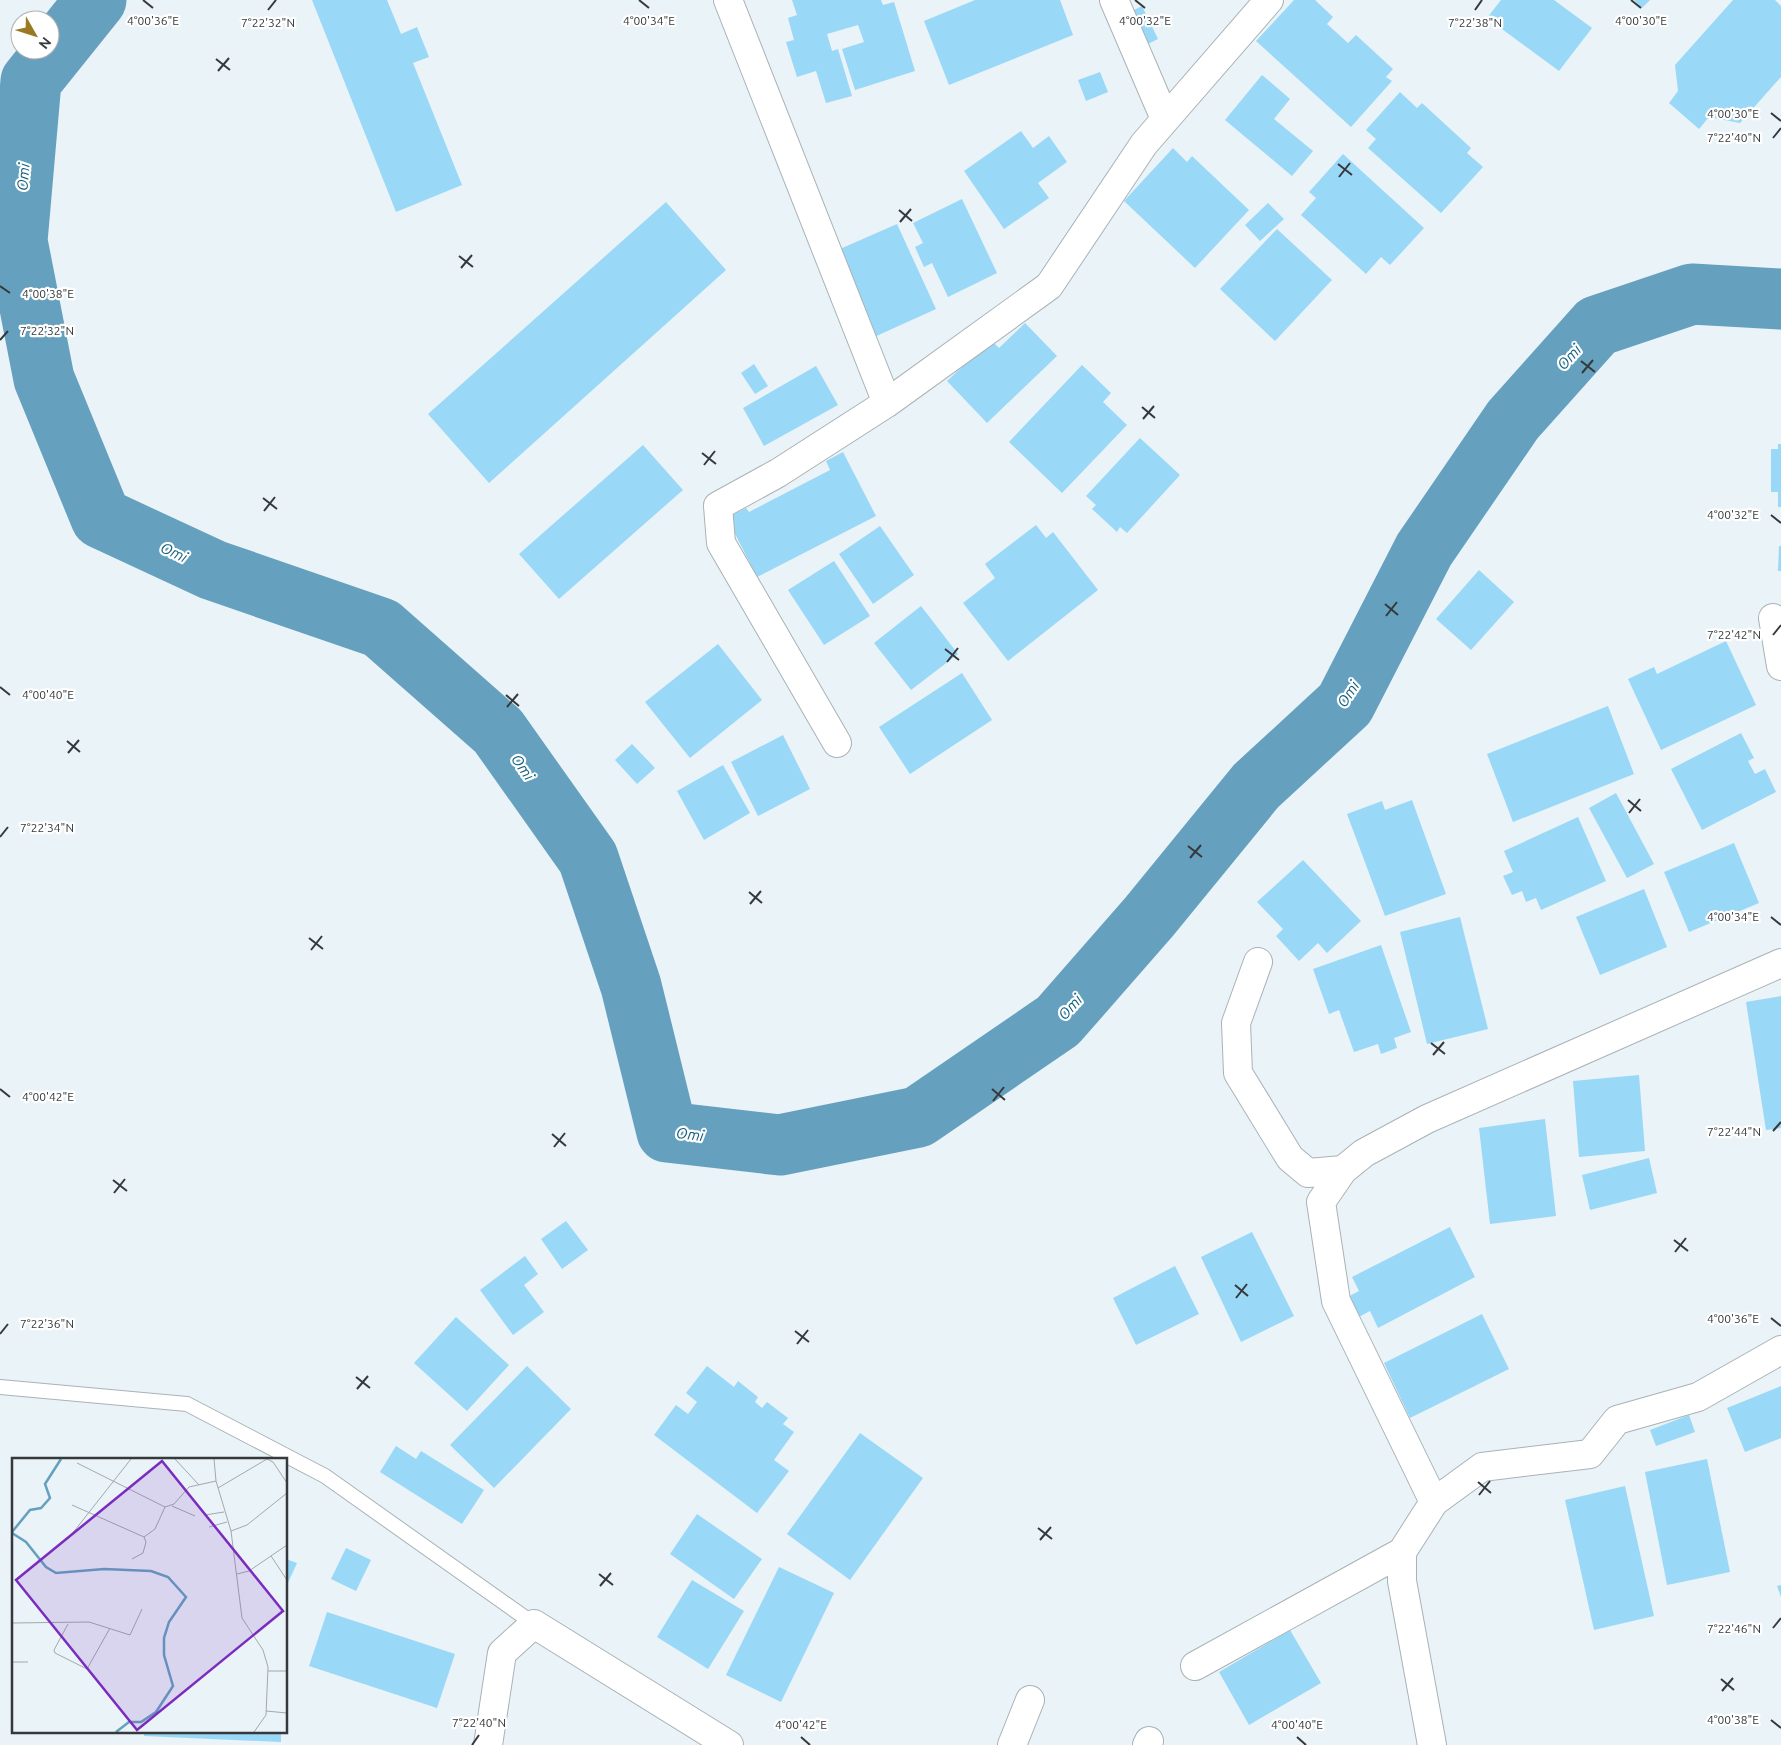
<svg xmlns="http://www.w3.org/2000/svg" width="1781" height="1745" font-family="Ubuntu,sans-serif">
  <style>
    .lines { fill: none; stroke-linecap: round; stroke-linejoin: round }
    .river { stroke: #65a1bf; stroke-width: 61 }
    .building { fill: #9ad8f7 }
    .lane-casing { stroke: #a9b2b7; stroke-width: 16 }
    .street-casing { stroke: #a9b2b7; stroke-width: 30 }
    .lane { stroke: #fff; stroke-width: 14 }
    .street { stroke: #fff; stroke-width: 28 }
    .ticks { fill: none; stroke: #35393b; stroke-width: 2 }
    .labels { text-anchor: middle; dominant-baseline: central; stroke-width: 4.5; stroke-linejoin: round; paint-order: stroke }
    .water-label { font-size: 15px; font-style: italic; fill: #125f7d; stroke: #fefffe }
    .inset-river { fill: none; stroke: #65a1bf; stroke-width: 2.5 }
    .inset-road { fill: none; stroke: #a2a9ac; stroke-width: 1 }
    .view { fill: #7b2cbf; fill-opacity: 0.15; stroke: #7b2cbf; stroke-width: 2.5 }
    .inset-edge { fill: none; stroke: #35393b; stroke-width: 2.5 }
    .ticks-label { font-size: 12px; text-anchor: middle; fill: #35393b; stroke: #fefffe; stroke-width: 4.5; stroke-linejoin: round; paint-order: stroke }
  </style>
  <rect width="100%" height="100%" fill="#eaf3f8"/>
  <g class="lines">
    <path class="river" d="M96 0 31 81 17 241 44 379 101 518 213 570 381 628 498 731 588 858 631 986 667 1132 780 1145 918 1117 1058 1021 1149 917 1256 786 1345 704 1424 550 1513 420 1597 326 1692 294 1781 299"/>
  </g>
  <path class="building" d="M312 0H387L401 34 417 27 429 57 413 63 462 185 396 212Z
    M792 0H881L883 5 894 2 915 71 855 90 842 49 864 42 858 25 827 34 832 51 838 49 852 96 826 103 816 71 797 77 786 42 794 40 788 18 797 15Z
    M975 0H1060L1073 35 949 85 924 21Z
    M1294 0H1315L1333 17 1327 24 1348 43 1356 35 1393 69 1386 77 1392 81 1351 127 1256 41Z
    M1501 0H1554L1592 28 1559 71 1487 18Z
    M1634 0H1650L1642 8Z
    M1733 0H1775L1781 6V77L1740 123 1709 117 1699 129 1669 103 1678 91 1675 65Z
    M1142 6 1158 39 1140 48 1124 15Z
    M1100 72 1108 92 1086 101 1078 80Z
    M1262 75 1290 99 1274 119 1313 151 1292 176 1225 120Z
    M1400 92 1417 108 1422 103 1471 148 1467 153 1483 167 1441 213 1368 148 1376 139 1366 130Z
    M1021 131 1033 148 1049 136 1067 162 1038 183 1049 198 1004 229 964 171Z
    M1173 148 1187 162 1192 156 1249 210 1195 268 1124 201Z
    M1343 154 1424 228 1390 265 1381 257 1366 274 1301 215 1316 198 1309 192Z
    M962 199 997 273 948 297 932 263 924 267 915 247 923 243 913 223Z
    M666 202 726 270 489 483 428 414Z
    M1268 203 1284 219 1260 241 1245 225Z
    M897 224 936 309 872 338 833 252Z
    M1277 229 1332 280 1275 341 1220 289Z
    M1025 323 1057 356 987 423 947 381 991 340 999 348Z
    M754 364 768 386 755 394 741 373Z
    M1082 365 1111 393 1103 402 1127 425 1062 493 1009 442Z
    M816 366 838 405 764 446 743 408Z
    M1140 438 1180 475 1127 533 1120 527 1117 532 1092 509 1096 505 1086 496Z
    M1778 444H1781V507H1778V492H1771V449H1778Z
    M643 445 683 490 559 599 519 554Z
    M843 452 876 516 757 577 727 518 746 508 749 512 830 470 826 461Z
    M1036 525 1046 538 1053 532 1098 590 1008 661 963 603 995 578 985 564Z
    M880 526 914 575 873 604 839 554Z
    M1779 546H1781V571H1778Z
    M834 561 870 616 824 645 788 590Z
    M1479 570 1514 602 1471 650 1436 619Z
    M921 606 958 654 911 690 874 643Z
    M1726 641 1756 705 1661 750 1628 679 1654 667 1657 674Z
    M718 644 762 700 690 758 645 702Z
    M962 673 992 720 910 774 879 727Z
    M1608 706 1634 774 1513 822 1487 754Z
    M1741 733 1754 758 1748 761 1755 774 1765 769 1776 792 1702 830 1671 769Z
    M783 735 810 789 758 816 731 762Z
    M632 744 655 768 637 784 615 760Z
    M723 765 750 813 704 840 677 791Z
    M1616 793 1654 864 1627 878 1589 808Z
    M1412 800 1446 894 1385 916 1347 814 1382 801 1385 810Z
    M1578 817 1606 881 1541 910 1536 898 1526 902 1522 891 1512 895 1503 876 1513 872 1504 851Z
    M1734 843 1759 903 1689 932 1664 872Z
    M1303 860 1361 921 1327 953 1318 943 1299 961 1276 936 1283 929 1257 902Z
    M1644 889 1667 947 1600 975 1576 917Z
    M1460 917 1488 1029 1427 1044 1400 932Z
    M1381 945 1411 1032 1394 1038 1397 1048 1381 1054 1378 1044 1354 1052 1339 1010 1329 1014 1313 969Z
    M1781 996V1128L1766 1130 1746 1002Z
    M1639 1075 1645 1151 1579 1157 1573 1081Z
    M1545 1119 1556 1216 1490 1224 1479 1128Z
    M1649 1158 1657 1193 1590 1210 1582 1175Z
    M566 1221 588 1250 562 1269 541 1239Z
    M1450 1227 1475 1277 1378 1328 1370 1311 1355 1319 1344 1299 1359 1291 1352 1277Z
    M1252 1232 1294 1316 1241 1342 1201 1257Z
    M525 1256 538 1274 524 1285 544 1312 513 1335 480 1290Z
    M1175 1266 1199 1314 1136 1345 1113 1298Z
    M1482 1314 1509 1369 1410 1418 1384 1363Z
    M456 1317 509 1365 467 1411 414 1363Z
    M527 1366 571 1409 494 1488 450 1445Z
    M707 1366 734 1387 738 1381 758 1397 755 1402 762 1408 767 1402 788 1418 783 1424 794 1432 774 1460 789 1471 757 1513 654 1435 676 1405 688 1414 697 1402 686 1393Z
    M1781 1386V1438L1745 1452 1727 1408Z
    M1689 1415 1695 1432 1656 1446 1650 1430Z
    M860 1433 923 1478 850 1580 787 1534Z
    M396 1446 416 1459 421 1451 484 1490 462 1524 380 1472Z
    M1707 1459 1730 1572 1667 1585 1645 1472Z
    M1625 1486 1654 1616 1594 1630 1565 1500Z
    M697 1514 762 1559 734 1599 670 1554Z
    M346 1548 371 1560 356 1591 331 1579Z
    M286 1559 297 1563 286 1587Z
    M779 1567 834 1593 781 1702 726 1675Z
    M692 1580 744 1611 708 1669 657 1637Z
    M1781 1585V1597L1777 1586Z
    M327 1612 455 1654 437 1708 309 1666Z
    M1290 1630 1321 1683 1249 1725 1219 1672Z
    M144 1731H281V1742L144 1736Z"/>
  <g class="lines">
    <defs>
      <path id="lane" d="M0 1387 187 1404 325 1476 534 1624"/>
      <path id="street" d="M728 0 887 403
        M1114 0 1165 119
        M1773 618 1781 666
        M837 743 721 543 718 506 778 473 887 403 1049 286 1144 144 1269 0
        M1258 962 1236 1023 1238 1073 1290 1158 1308 1173 1343 1170 1321 1202 1336 1301 1434 1502 1402 1552V1581L1432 1745
        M1343 1170 1364 1153 1427 1119 1781 963
        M1434 1502 1482 1467 1590 1454 1617 1420 1698 1397 1781 1350
        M1195 1666 1402 1552
        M488 1745 502 1653 534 1624 729 1745
        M1012 1745 1030 1700
        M1147 1745 1149 1741"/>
    </defs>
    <use href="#lane" class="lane-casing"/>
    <use href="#street" class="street-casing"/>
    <use href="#lane" class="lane"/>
    <use href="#street" class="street"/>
  </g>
  <path class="ticks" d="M143 0 153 8M639 0 649 8M1135 0 1145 8M1631 0 1641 8M268 10 276 0M1475 10 1482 0M216 59 230 70M218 71 229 58M1771 113 1781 121M1773 138 1781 128M1338 164 1352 175M1339 177 1350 163M899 210 912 221M900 222 911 209M459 256 473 267M461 268 472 255M0 286 10 293M0 340 8 331M1581 361 1595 372M1582 373 1593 360M1142 407 1155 418M1143 419 1154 406M702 453 716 464M704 465 715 451M263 498 277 509M264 511 275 497M1771 515 1781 523M1385 604 1398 615M1386 616 1397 602M1773 635 1781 625M945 649 959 660M947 662 958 648M0 687 10 695M506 695 519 706M507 707 518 694M67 741 80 752M68 753 79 740M1628 800 1641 811M1629 813 1640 799M0 837 8 827M1188 846 1202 857M1190 858 1201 845M749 892 762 903M750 904 761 891M1771 917 1781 925M309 938 323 949M311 950 322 936M1431 1043 1445 1054M1433 1055 1444 1042M0 1089 10 1097M992 1089 1005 1100M993 1101 1004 1087M1773 1131 1781 1122M552 1134 566 1146M554 1147 565 1133M113 1180 127 1191M114 1193 125 1179M1674 1240 1688 1251M1675 1252 1686 1238M1235 1285 1248 1296M1236 1298 1247 1284M1771 1318 1781 1326M795 1331 809 1342M0 1334 8 1324M797 1344 808 1330M356 1377 370 1388M357 1389 368 1376M1478 1482 1491 1493M1479 1495 1490 1481M1038 1528 1052 1539M1040 1540 1051 1527M599 1574 613 1585M600 1586 611 1573M1773 1628 1781 1618M1721 1679 1734 1690M1722 1691 1733 1678M1771 1720 1781 1728M801 1737 810 1745M1297 1737 1306 1745M472 1745 479 1735"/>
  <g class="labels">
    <g class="water-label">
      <text transform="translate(23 177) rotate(-85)">Omi</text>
      <text transform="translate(1569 357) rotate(-48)">Omi</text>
      <text transform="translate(174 552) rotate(25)">Omi</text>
      <text transform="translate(1348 694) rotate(-57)">Omi</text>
      <text transform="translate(523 767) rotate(55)">Omi</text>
      <text transform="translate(1070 1007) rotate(-48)">Omi</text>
      <text transform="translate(690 1134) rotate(7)">Omi</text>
    </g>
  </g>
  <g transform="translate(12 1458)">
    <rect width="275" height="275" fill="#eaf3f8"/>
    <path class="inset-river" d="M0 74 18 52 29 50 38 40 33 26 49 1M0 75 14 84 34 109 44 115 92 111 139 113 156 119 174 139 157 164 152 180V197L161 228 144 254 129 264H117L104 274"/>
    <path class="inset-road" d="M163 1 187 27M202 1 204 23 219 73 230 160 251 192 256 209 254 257 242 274M65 5 153 49M206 30 255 1 261 4 275 25M60 47 132 79M160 48 183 58M193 57 212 54M197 69 215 64M219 73 235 67 275 35M56 81 119 1M259 98 275 122M120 101 131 95 134 84 132 79 143 71 153 49 162 46 177 29 204 23M225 116 237 113 275 87M0 165 77 164 118 177 130 151M56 166 42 192 43 195 75 211 98 170M0 204H16M256 213H275M254 253 275 255"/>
    <path class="view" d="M150 3 271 153 125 272 4 122Z"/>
    <rect width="275" height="275" class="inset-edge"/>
  </g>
  <g class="ticks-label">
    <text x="1641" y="25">4°00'30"E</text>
    <text x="153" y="25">4°00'36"E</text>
    <text x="649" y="25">4°00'34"E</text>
    <text x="1145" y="25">4°00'32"E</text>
    <text x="268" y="27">7°22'32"N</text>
    <text x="1475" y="27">7°22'38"N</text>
    <text x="1733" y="118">4°00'30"E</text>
    <text x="1734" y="142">7°22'40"N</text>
    <text x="48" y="298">4°00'38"E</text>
    <text x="47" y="335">7°22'32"N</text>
    <text x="1733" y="519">4°00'32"E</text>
    <text x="1734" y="639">7°22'42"N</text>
    <text x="48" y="699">4°00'40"E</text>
    <text x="47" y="832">7°22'34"N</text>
    <text x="1733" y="921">4°00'34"E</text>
    <text x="48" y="1101">4°00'42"E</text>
    <text x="1734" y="1136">7°22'44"N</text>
    <text x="1733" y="1323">4°00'36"E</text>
    <text x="47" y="1328">7°22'36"N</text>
    <text x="1734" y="1633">7°22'46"N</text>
    <text x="1733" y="1724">4°00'38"E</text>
    <text x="479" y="1727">7°22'40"N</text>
    <text x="801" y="1729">4°00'42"E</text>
    <text x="1297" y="1729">4°00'40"E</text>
  </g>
  <g transform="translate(35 35) rotate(129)"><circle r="24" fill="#fefffe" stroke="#aeb0b0"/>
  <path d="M0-4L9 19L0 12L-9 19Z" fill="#9b7923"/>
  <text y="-8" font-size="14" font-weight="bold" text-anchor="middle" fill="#35393b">N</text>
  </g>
</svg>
